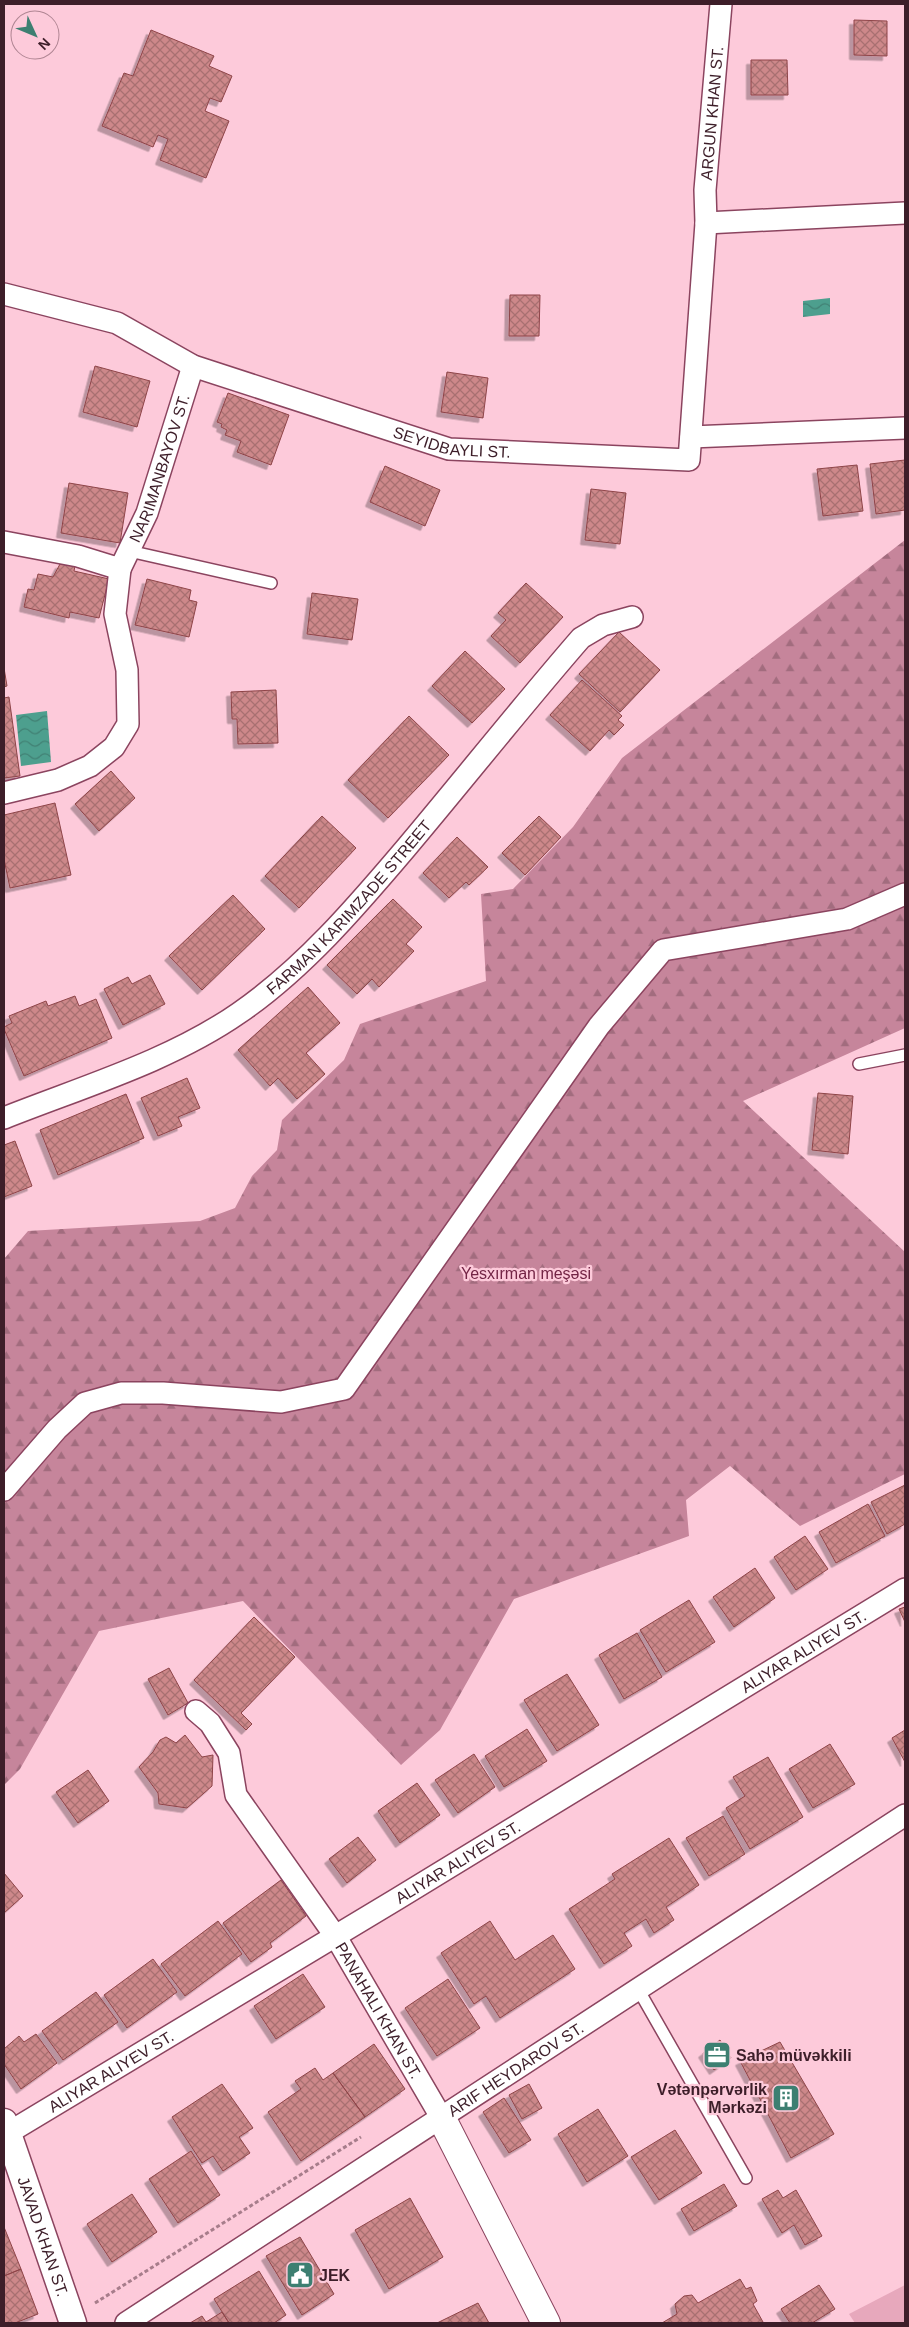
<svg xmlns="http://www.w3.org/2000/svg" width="909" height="2327" font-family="Helvetica,sans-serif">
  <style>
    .forest { fill: url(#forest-firs) }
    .pitch { fill: #e7a8bc }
    .water { fill: url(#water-waves) }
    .building { fill: url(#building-cross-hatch); stroke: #8e4448; filter: url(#shadow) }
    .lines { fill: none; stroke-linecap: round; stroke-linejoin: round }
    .service-casing { stroke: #8b445f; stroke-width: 14 }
    .minor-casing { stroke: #8b445f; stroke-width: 24 }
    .tertiary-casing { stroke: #8b445f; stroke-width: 29 }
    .secondary-casing { stroke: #8b445f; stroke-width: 30 }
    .path { stroke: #a77d8b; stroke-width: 3; stroke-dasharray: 4 2.5; stroke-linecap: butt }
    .service { stroke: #fff; stroke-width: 11 }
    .minor { stroke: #fff; stroke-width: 21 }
    .tertiary { stroke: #fff; stroke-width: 26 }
    .secondary { stroke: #fff; stroke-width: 28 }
    .labels { text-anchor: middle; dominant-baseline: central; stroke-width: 4.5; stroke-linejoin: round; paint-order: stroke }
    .street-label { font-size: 16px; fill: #3d1e29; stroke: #fdcada }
    .park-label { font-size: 16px; fill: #732445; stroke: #fdcada }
    .poi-label { font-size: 16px; font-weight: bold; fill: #3d1e29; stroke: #fdcada; text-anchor: start }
  </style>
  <defs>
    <pattern id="forest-firs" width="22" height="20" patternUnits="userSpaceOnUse" patternTransform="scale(1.25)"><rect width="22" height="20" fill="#c6859b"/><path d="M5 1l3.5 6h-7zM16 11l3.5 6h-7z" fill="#a26c7e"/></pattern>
    <pattern id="water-waves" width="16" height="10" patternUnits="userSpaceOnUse" patternTransform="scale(1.25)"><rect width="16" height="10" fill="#4d9f8e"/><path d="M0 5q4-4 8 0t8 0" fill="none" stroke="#418174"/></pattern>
    <pattern id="building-cross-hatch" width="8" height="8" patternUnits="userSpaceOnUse" patternTransform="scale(1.25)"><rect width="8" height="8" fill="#cd888a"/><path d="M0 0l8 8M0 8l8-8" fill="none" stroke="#a86f71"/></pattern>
    <filter id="shadow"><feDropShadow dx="-4.5" dy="4.5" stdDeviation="0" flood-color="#0004"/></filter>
  </defs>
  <rect width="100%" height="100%" fill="#fdcada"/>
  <path class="forest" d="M905 540V1028L743 1101 905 1252V1474L800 1526 730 1466 686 1500 689 1536 514 1599 440 1730 401 1765 243 1601 99 1631 20 1769 4 1785V1259L28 1231 200 1221 235 1208 252 1176 277 1150 282 1120 344 1060 360 1024 486 981 481 894 513 889 573 827 622 758Z"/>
  <path class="pitch" d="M905 2285V2323H855L849 2314Z"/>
  <path class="water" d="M830 298V314L803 317V301Z
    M47 711 51 762 21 766 16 715Z"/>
  <path class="building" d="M854 20 887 21V56L854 55Z
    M151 30 214 56 209 66 232 76 221 102 210 98 205 111 229 121 206 178 160 160 168 139 158 135 153 147 102 126 124 73 133 76Z
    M751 60H787L788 95H751Z
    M510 295H540L539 336H509Z
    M95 366 150 381 137 427 83 412Z
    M447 372 488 378 483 418 441 412Z
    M228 393 289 415 271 465 237 452 241 441 225 435 227 430 221 427 222 424 217 422Z
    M905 460V510L876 514 870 464Z
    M857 465 863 511 823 516 817 469Z
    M385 466 440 490 425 526 370 502Z
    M69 483 128 493 120 543 61 533Z
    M591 489 626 493 620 544 585 540Z
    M60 564 75 566 74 571 109 579 99 618 70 612 69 618 24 607 28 589 34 590 38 574 53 577Z
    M147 579 191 590 189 600 197 602 189 637 135 625Z
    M526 583 563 617 520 663 491 636 506 620 498 613Z
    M312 593 358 599 352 640 307 634Z
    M619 632 660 670 620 712 579 674Z
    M465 651 505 689 472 723 432 686Z
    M4 668 7 686 4 687Z
    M582 680 622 716 618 720 624 725 614 735 609 730 590 751 550 715Z
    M276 690 278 743 238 744 237 719H232L231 692Z
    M9 697 20 776 4 778V698Z
    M409 716 449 755 388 818 348 780Z
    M111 771 135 798 99 831 75 804Z
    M55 803 71 875 10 888 4 859V815Z
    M322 816 356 848 299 908 265 876Z
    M539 816 561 837 525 875 502 853Z
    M457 837 488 867 469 885 466 882 449 898 423 873Z
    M233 895 265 929 202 990 169 956Z
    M393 899 422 927 406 944 414 951 379 987 372 979 357 994 327 965Z
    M150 975 165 1004 123 1025 104 989 128 977 132 984Z
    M308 987 340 1023 306 1053 325 1074 297 1099 278 1078 270 1086 238 1050Z
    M75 996 79 1006 96 999 112 1038 24 1076 4 1029V1027L12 1023 9 1016 46 1001 48 1006Z
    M187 1078 200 1108 178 1117 182 1126 158 1136 141 1098Z
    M818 1093 853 1096 848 1154 812 1150Z
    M126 1094 144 1138 58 1175 40 1130Z
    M15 1141 32 1186 4 1197V1145Z
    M905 1485V1524L887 1534 871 1502Z
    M868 1504 885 1536 836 1563 819 1532Z
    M805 1536 828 1569 796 1590 774 1557Z
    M755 1568 775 1598 734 1627 713 1597Z
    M689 1600 715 1642 666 1672 640 1630Z
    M905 1607V1622L899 1609Z
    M254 1617 295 1657 241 1713 252 1724 246 1730 194 1680Z
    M637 1633 662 1677 624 1699 599 1655Z
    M169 1668 188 1703 168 1715 148 1679Z
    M567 1674 599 1725 557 1751 524 1700Z
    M527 1729 547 1761 504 1787 485 1756Z
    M905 1730V1762L892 1738Z
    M185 1735 202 1757 213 1755 212 1786 187 1808 159 1804 158 1793 139 1767 153 1752 160 1740 166 1737 176 1743Z
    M830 1744 855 1784 813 1808 789 1769Z
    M474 1754 495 1787 458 1813 435 1780Z
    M768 1757 803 1817 750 1849 726 1808 745 1796 733 1777Z
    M88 1770 109 1801 78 1823 56 1792Z
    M417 1783 440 1815 400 1843 378 1811Z
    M723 1816 745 1854 709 1876 686 1838Z
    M358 1837 376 1860 347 1883 329 1859Z
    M669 1838 699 1885 666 1907 674 1920 654 1933 646 1919 624 1933 632 1946 604 1964 569 1909 615 1879 612 1874Z
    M4 1873 23 1896 4 1913Z
    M281 1880 306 1916 270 1943 272 1947 251 1962 223 1923Z
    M218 1921 242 1954 185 1996 161 1964Z
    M490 1921 515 1960 553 1935 575 1969 500 2018 486 1996 474 2004 441 1953Z
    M153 1959 177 1992 127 2028 104 1995Z
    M303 1974 325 2007 276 2039 254 2006Z
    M448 1979 480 2028 437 2056 405 2008Z
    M96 1992 118 2022 63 2060 42 2031Z
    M36 2034 57 2063 21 2089 4 2064V2049L19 2036 24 2042Z
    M720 2040 731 2058 714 2070 703 2053Z
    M780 2042 834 2134 791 2158 740 2061Z
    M374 2044 405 2089 365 2117 333 2073Z
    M315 2068 323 2080 333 2073 365 2117 301 2161 268 2112 301 2089 295 2081Z
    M222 2084 253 2128 239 2137 250 2153 223 2171 213 2156 202 2163 172 2117Z
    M529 2084 542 2108 522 2119 509 2095Z
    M504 2098 531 2140 509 2153 483 2112Z
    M598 2109 628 2156 587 2182 558 2134Z
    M675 2130 702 2173 659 2200 631 2157Z
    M191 2151 220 2195 178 2223 149 2179Z
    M724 2184 737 2206 694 2231 681 2209Z
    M778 2190 783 2198 796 2190 822 2236 805 2245 794 2225 782 2233 762 2199Z
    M132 2194 157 2232 112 2262 87 2224Z
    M410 2198 443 2257 389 2289 355 2230Z
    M4 2227 21 2269 4 2276Z
    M300 2237 334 2294 302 2315 266 2256Z
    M21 2269 38 2314 15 2323H4V2276Z
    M259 2271 286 2315 274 2323H229L214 2299Z
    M740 2279 746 2289 751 2287 757 2301 753 2304 763 2322 760 2323H662L677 2314 675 2304 684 2296 692 2295 698 2303Z
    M819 2285 835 2309 812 2323H790L781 2309Z
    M478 2303 489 2323H437Z
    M222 2312 229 2323H190L202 2316 206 2322Z"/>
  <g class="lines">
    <defs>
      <path id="service" d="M129 551 271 583
        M859 1064 905 1055
        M638 1989 746 2178"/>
      <g id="minor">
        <path d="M706 223 905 213"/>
        <path id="s1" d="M4 294 117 323 193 366 449 449 689 460 706 223 705 190 721 4"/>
        <path d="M691 437 905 428"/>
        <path id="s2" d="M4 542 78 556 120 569 147 513 193 366"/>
        <path d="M4 793 58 780 90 766 114 747 128 724 127 670 115 614 120 569"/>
        <path id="s3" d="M4 1118C82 1087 170 1061 239 1013 303 969 356 907 406 848 465 778 521 707 581 638L603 625 632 617"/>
        <path d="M4 1490 57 1429 85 1403 121 1393H163L281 1402 344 1389 599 1026 663 950 847 919 905 894"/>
        <path id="s4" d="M196 1711 210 1723 229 1753 236 1795 336 1937 441 2117"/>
        <path id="s5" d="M8 2133 397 1899 905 1589"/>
        <path id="s6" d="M126 2323 905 1815"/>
      </g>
      <g id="tertiary">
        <path id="s7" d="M4 2122 73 2323"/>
      </g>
      <path id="secondary" d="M441 2117 546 2323"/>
    </defs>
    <use href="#service" class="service-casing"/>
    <use href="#minor" class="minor-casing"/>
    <use href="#tertiary" class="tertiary-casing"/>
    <use href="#secondary" class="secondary-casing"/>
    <path class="path" d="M95 2303 361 2137"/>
    <use href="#service" class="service"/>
    <use href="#minor" class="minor"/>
    <use href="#tertiary" class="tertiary"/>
    <use href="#secondary" class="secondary"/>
  </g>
  <defs>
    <symbol id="office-square" viewBox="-11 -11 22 22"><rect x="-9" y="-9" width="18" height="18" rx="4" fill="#3d7f71" stroke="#fdcada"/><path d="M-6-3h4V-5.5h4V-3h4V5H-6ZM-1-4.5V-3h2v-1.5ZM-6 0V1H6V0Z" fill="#fff"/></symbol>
    <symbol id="building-square" viewBox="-11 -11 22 22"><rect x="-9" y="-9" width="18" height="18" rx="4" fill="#3d7f71" stroke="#fdcada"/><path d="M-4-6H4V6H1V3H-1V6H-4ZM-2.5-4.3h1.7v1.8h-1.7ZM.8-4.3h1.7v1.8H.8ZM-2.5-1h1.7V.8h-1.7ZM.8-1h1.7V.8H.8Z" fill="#fff"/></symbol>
    <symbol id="civic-square" viewBox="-11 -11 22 22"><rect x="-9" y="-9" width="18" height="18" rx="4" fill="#3d7f71" stroke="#fdcada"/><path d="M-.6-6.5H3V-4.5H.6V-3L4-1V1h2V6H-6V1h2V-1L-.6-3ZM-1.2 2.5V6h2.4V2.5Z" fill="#fff"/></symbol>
  </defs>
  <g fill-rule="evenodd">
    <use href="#office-square" x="701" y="2039" width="32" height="32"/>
    <use href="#building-square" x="770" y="2082" width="32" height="32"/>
    <use href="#civic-square" x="284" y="2259" width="32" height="32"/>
  </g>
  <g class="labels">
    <g class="street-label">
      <text stroke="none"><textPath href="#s1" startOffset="1061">ARGUN KHAN ST.</textPath></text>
      <text stroke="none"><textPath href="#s1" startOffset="475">SEYIDBAYLI ST.</textPath></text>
      <text stroke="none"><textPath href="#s2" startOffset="228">NARIMANBAYOV ST.</textPath></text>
      <text stroke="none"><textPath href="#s3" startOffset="411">FARMAN KARIMZADE STREET</textPath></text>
      <text stroke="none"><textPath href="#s5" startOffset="930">ALIYAR ALIYEV ST.</textPath></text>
      <text stroke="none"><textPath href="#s5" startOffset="525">ALIYAR ALIYEV ST.</textPath></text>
      <text stroke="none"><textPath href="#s4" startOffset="355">PANAHALI KHAN ST.</textPath></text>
      <text stroke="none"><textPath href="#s6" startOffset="465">ARIF HEYDAROV ST.</textPath></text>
      <text stroke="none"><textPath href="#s5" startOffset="120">ALIYAR ALIYEV ST.</textPath></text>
      <text stroke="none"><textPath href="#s7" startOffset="121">JAVAD KHAN ST.</textPath></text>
    </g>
    <g class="park-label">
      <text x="526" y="1273">Yesxırman meşəsi</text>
    </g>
    <g class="poi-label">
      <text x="736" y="2055">Sahə müvəkkili</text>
      <text x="767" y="2089" text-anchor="end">Vətənpərvərlik<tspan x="767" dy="18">Mərkəzi</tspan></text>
      <text x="319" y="2275">JEK</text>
    </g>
  </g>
  <rect width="909" height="2327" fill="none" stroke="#3d1e29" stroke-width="10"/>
  <g transform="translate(35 35) rotate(134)"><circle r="24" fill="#fdcada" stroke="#b08593"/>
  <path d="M0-4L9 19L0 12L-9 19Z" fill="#3d7f71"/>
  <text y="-8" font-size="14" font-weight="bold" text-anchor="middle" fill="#3d1e29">N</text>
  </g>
</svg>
